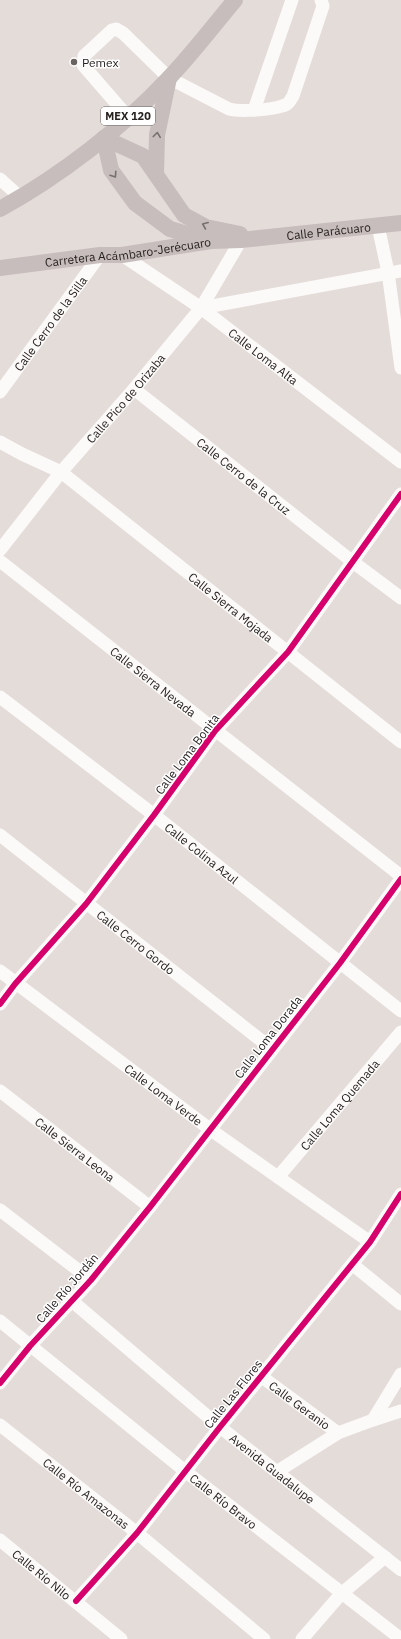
<svg xmlns="http://www.w3.org/2000/svg" width="401" height="1639" font-family="'IBM Plex Sans',sans-serif">
  <style>
    .lines { fill: none; stroke-linecap: round; stroke-linejoin: round }
    .minor { stroke: #fbfaf9; stroke-width: 13 }
    .major { stroke: #c6bdbc; stroke-width: 16 }
    .cycleway-casing { stroke: #fff; stroke-width: 8 }
    .cycleway { stroke: #d6006c; stroke-width: 6 }
    .oneway { stroke: #76706e }
    .poi-dot { fill: #696361; stroke: #fff; stroke-width: 1.5 }
    .labels { text-anchor: middle; dominant-baseline: central; stroke-width: 3; stroke-linejoin: round; paint-order: stroke }
    .shield { fill: #fff; stroke: #686463; stroke-width: 1 }
    .shield-label { font-size: 11px; font-weight: bold; fill: #272220 }
    .poi-label { font-size: 12px; fill: #272220; stroke: #fff; text-anchor: start }
    .street-label { font-size: 12px; fill: #272220; stroke: #fff }
  </style>
  <rect width="100%" height="100%" fill="#e4dcd9"/>
  <g class="lines">
    <g class="minor">
      <path d="M254 110 292 0"/>
      <path d="M128 117 83 65 84 56 112 30 116 29 123 33 169 78 229 109C240 112 271 110 282 106 288 105 290 101 293 96L323 6 321 0"/>
      <path d="M0 179 20 197"/>
      <path d="M378 226 388 272 401 368"/>
      <path id="s1" d="M122 255 201 308 401 462"/>
      <path d="M201 308 401 271"/>
      <path id="s2" d="M134 389 353 562 401 598"/>
      <path id="s3" d="M0 392 100 255"/>
      <path id="s4" d="M0 442 22 454 61 472 401 742"/>
      <path id="s5" d="M0 550 61 472 134 389 201 308 241 240"/>
      <path id="s6" d="M0 561 401 876"/>
      <path id="s7" d="M0 697 154 815 401 1011"/>
      <path id="s8" d="M0 835 272 1049"/>
      <path id="s9" d="M0 971 211 1130 370 1242"/>
      <path d="M0 1004 15 984 86 904 154 815 215 731 288 652 401 494"/>
      <path id="s10" d="M0 1091 150 1207"/>
      <path id="s11" d="M278 1177 401 1032"/>
      <path d="M0 1210 91 1280"/>
      <path d="M352 1264 401 1304"/>
      <path id="s12" d="M72 1301 220 1427 401 1570"/>
      <path id="s13" d="M0 1321 185 1471 401 1639"/>
      <path id="s14" d="M262 1377 338 1433"/>
      <path d="M0 1383 30 1346 91 1280 150 1207 340 963 401 879"/>
      <path d="M373 1420 401 1411"/>
      <path id="s15" d="M0 1425 137 1533 264 1639"/>
      <path d="M278 1471 338 1433 373 1420 401 1374"/>
      <path id="s16" d="M0 1540 121 1639"/>
      <path d="M76 1601 137 1533 220 1427 370 1242 401 1194"/>
      <path d="M302 1639 341 1594 385 1557"/>
    </g>
    <g class="major">
      <path d="M104 138 143 156 184 215 206 227 240 234"/>
      <path d="M104 138 111 170 135 203 170 229 207 240"/>
      <path d="M156 174 157 135 169 78"/>
      <path d="M0 209C60 176 121 129 168 79 192 54 213 26 235 0"/>
      <path id="s17" d="M0 268 100 255H122L211 241 241 240 401 223"/>
    </g>
    <defs>
      <path id="cycleway" d="M0 1004 15 984 86 904 154 815 215 731 288 652 401 494
        M0 1383 30 1346 91 1280 150 1207 340 963 401 879
        M76 1601 137 1533 220 1427 370 1242 401 1194"/>
    </defs>
    <use href="#cycleway" class="cycleway-casing"/>
    <use href="#cycleway" class="cycleway"/>
  </g>
  <defs><path id="oneway-chevron" d="M-2-3.5L2.5 0L-2 3.5" fill="none" stroke-width="1.6" stroke-linecap="round" stroke-linejoin="round"/></defs>
  <g class="oneway">
    <use href="#oneway-chevron" transform="translate(157 135) rotate(-83)"/>
    <use href="#oneway-chevron" transform="translate(114 175) rotate(56)"/>
    <use href="#oneway-chevron" transform="translate(205 225) rotate(-158)"/>
  </g>
  <circle class="poi-dot" cx="74" cy="62" r="4"/>
  <g class="labels">
    <rect class="shield" x="101" y="107" width="54" height="18" rx="3"/>
    <g class="shield-label">
      <text x="128" y="116">MEX 120</text>
    </g>
    <g class="poi-label">
      <text x="82" y="62">Pemex</text>
    </g>
    <g class="street-label">
      <text stroke="none"><textPath href="#s17" startOffset="331">Calle Parácuaro</textPath></text>
      <text stroke="none"><textPath href="#s17" startOffset="129">Carretera Acámbaro-Jerécuaro</textPath></text>
      <text stroke="none"><textPath href="#s3" startOffset="85">Calle Cerro de la Silla</textPath></text>
      <text stroke="none"><textPath href="#s1" startOffset="174">Calle Loma Alta</textPath></text>
      <text stroke="none"><textPath href="#s5" startOffset="197">Calle Pico de Orizaba</textPath></text>
      <text stroke="none"><textPath href="#s2" startOffset="140">Calle Cerro de la Cruz</textPath></text>
      <text stroke="none"><textPath href="#s4" startOffset="285">Calle Sierra Mojada</textPath></text>
      <text stroke="none"><textPath href="#s6" startOffset="195">Calle Sierra Nevada</textPath></text>
      <text transform="translate(187 754) rotate(-53)">Calle Loma Bonita</text>
      <text stroke="none"><textPath href="#s7" startOffset="255">Calle Colina Azul</textPath></text>
      <text stroke="none"><textPath href="#s8" startOffset="173">Calle Cerro Gordo</textPath></text>
      <text transform="translate(268 1037) rotate(-52)">Calle Loma Dorada</text>
      <text stroke="none"><textPath href="#s9" startOffset="205">Calle Loma Verde</textPath></text>
      <text stroke="none"><textPath href="#s11" startOffset="95">Calle Loma Quemada</textPath></text>
      <text stroke="none"><textPath href="#s10" startOffset="95">Calle Sierra Leona</textPath></text>
      <text transform="translate(67 1288) rotate(-49)">Calle Río Jordán</text>
      <text transform="translate(233 1394) rotate(-51)">Calle Las Flores</text>
      <text stroke="none"><textPath href="#s14" startOffset="47">Calle Geranio</textPath></text>
      <text stroke="none"><textPath href="#s12" startOffset="261">Avenida Guadalupe</textPath></text>
      <text stroke="none"><textPath href="#s15" startOffset="110">Calle Río Amazonas</textPath></text>
      <text stroke="none"><textPath href="#s13" startOffset="287">Calle Río Bravo</textPath></text>
      <text stroke="none"><textPath href="#s16" startOffset="54">Calle Río Nilo</textPath></text>
    </g>
  </g>
</svg>
